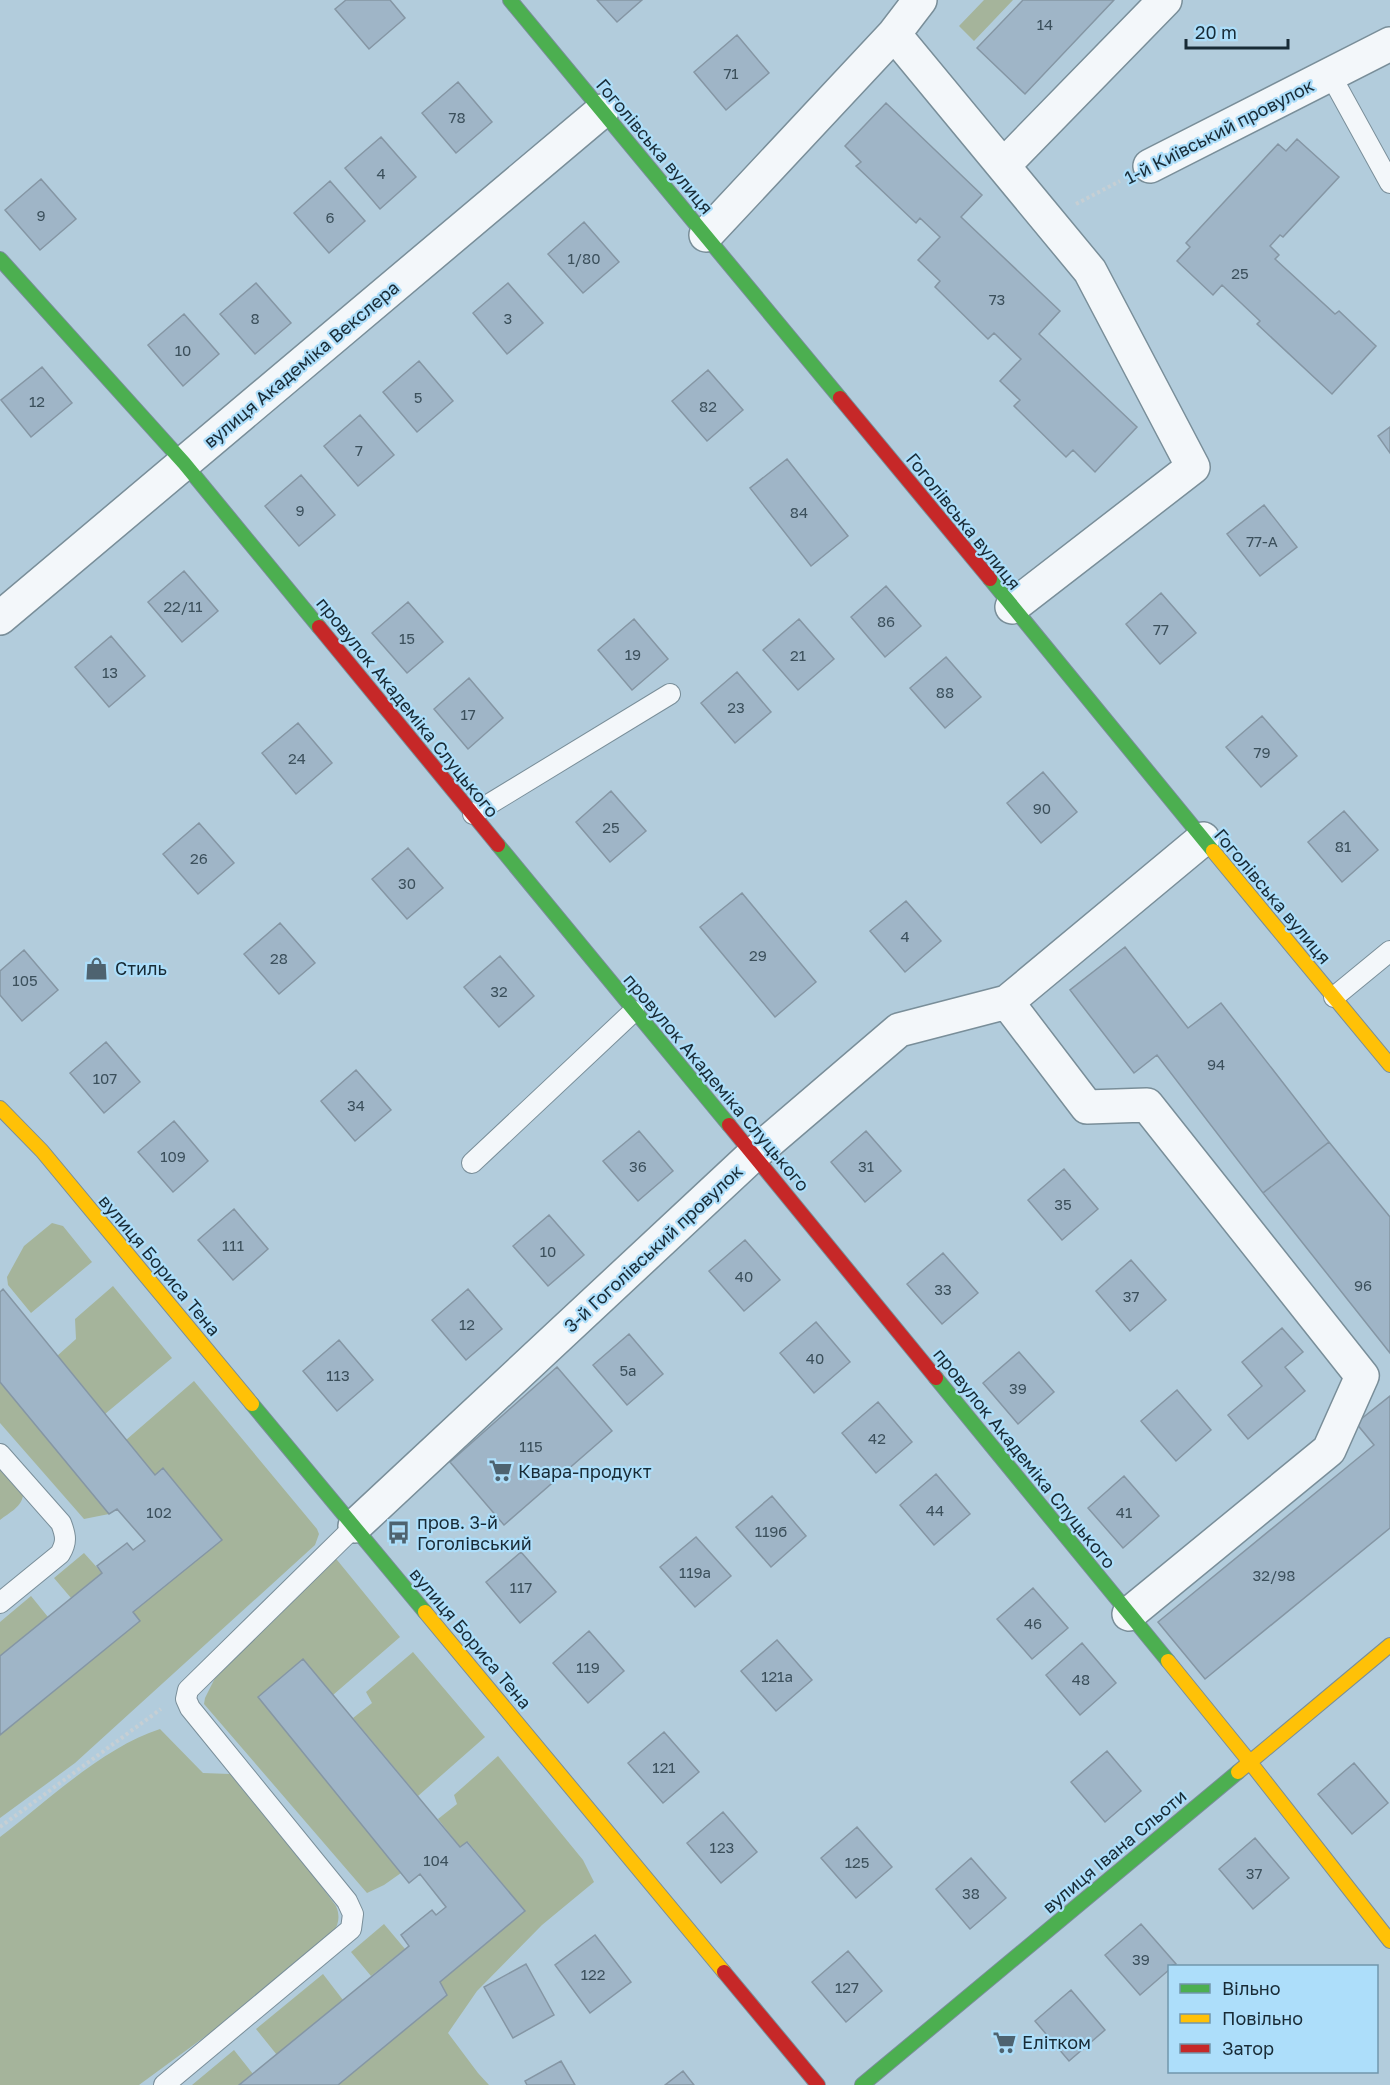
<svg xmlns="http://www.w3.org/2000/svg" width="1390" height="2085" font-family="'Golos Text',sans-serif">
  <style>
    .green { fill: #a5b49b }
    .building { fill: #9fb5c7; stroke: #8596a4; stroke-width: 1.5 }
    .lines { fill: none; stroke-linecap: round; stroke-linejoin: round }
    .lane-casing { stroke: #798e99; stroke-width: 22 }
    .street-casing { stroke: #798e99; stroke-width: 36 }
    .fast-casing { stroke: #798e99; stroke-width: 16 }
    .slow-casing { stroke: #798e99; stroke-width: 16 }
    .jam-casing { stroke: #798e99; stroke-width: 16 }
    .path { stroke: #c6cfd4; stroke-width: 4; stroke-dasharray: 3 3; stroke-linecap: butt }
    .lane { stroke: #f3f7fa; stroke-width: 20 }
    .street { stroke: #f3f7fa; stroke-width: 33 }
    .fast { stroke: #4caf50; stroke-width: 14 }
    .slow { stroke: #ffc107; stroke-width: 14 }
    .jam { stroke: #c62828; stroke-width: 14 }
    .labels { text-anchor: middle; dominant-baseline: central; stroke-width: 4.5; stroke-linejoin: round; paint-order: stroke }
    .number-label { font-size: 15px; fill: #3c505c }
    .street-label { font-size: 18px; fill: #182b36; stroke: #addefa }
    .poi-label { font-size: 18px; fill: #182b36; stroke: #addefa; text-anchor: start }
  </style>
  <rect width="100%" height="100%" fill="#b2ccdc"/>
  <path class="green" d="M984 0H1013L974 41 959 26Z
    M52 1223 63 1226 92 1262 31 1313 8 1285 7 1277 24 1246Z
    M113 1286 172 1358 105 1414 57 1356 76 1339 75 1319Z
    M194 1381 317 1529 319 1534 315 1545 75 1763 0 1818V1735L140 1621 133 1612 222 1540 163 1469 155 1475 126 1440Z
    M0 1382 109 1514 84 1519 0 1423Z
    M0 1467 23 1494C23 1506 9 1513 0 1520Z
    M84 1553 102 1573 71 1598 54 1578Z
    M333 1555 400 1637 333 1695 258 1697 401 1873 384 1885 367 1893 204 1704 205 1698 217 1674Z
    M31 1596 48 1617 0 1656V1622Z
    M413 1652 485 1737 418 1796 353 1718 372 1703 366 1692Z
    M160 1729 203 1773 230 1774 310 1871 336 1906C340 1915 339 1924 334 1931L229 2019 139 2085H0V1837C46 1802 105 1746 160 1729Z
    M498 1756 583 1860 594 1882 542 1925 477 1991 448 2033 478 2073 489 2085H338L447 1995 440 1982 525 1911 468 1842 460 1847 438 1819 457 1804 454 1795Z
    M384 1924 405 1949 371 1976 351 1952Z
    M323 1974 343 2000 277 2055 256 2029Z
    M234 2050 253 2074 239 2085H192Z"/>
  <path class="building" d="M346 0H390L405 18 369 49 335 9Z
    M597 0H642L617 22Z
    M1023 0H1114L1025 94 977 48Z
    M737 35 769 73 726 110 694 72Z
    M458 82 492 122 456 153 422 113Z
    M886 103 982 195 961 217 1060 311 1039 334 1137 427 1095 472 1073 450 1066 457 1014 406 1020 400 1000 381 1021 359 994 333 988 339 935 287 940 281 918 260 940 237 920 218 916 223 856 166 861 162 845 146Z
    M381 137 416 177 380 209 345 168Z
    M1297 139 1339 177 1283 237 1280 235 1270 246 1279 255 1275 259 1335 314 1339 311 1376 346 1332 394 1257 324 1260 321 1222 285 1213 295 1177 261 1190 247 1186 243 1278 144 1286 151Z
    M41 179 76 219 40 250 5 210Z
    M330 181 365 221 329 253 294 213Z
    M584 222 619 262 583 293 548 254Z
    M256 283 291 323 255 354 220 314Z
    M508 283 543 323 507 354 473 313Z
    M184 314 219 354 183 386 148 345Z
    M419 361 453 401 417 432 383 392Z
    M42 367 72 403 31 437 1 400Z
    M708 370 743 410 707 441 672 401Z
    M360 415 394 455 358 486 324 446Z
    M1390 427V453L1378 436Z
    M787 459 848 536 811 566 750 488Z
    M301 475 335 515 299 546 265 506Z
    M1264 505 1297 547 1260 576 1227 534Z
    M184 571 218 611 182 642 148 602Z
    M886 586 921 626 885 657 851 617Z
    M1161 593 1196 633 1160 664 1126 624Z
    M408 602 443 642 407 673 372 633Z
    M634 619 668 659 632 690 598 650Z
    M799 619 834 659 798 690 763 650Z
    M111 636 145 676 109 707 75 667Z
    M946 657 981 697 945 728 910 688Z
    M737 672 771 712 735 743 701 703Z
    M469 678 503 718 468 749 434 709Z
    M1262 716 1297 756 1261 787 1226 747Z
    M298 723 332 763 296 794 262 753Z
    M1043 772 1077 812 1041 843 1007 803Z
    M611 791 646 831 610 862 576 822Z
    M1344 811 1378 850 1342 882 1308 842Z
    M199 823 234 863 198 894 163 854Z
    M408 848 443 888 407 919 372 879Z
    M742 893 816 982 775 1017 700 927Z
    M906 901 941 941 905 972 870 931Z
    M280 923 315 963 279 994 244 954Z
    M1125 947 1188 1028 1221 1003 1329 1142 1263 1193 1157 1055 1134 1073 1070 990Z
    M24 950 58 990 22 1021 0 995V971Z
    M500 956 534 996 499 1027 464 987Z
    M106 1042 140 1082 104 1113 70 1073Z
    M356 1070 391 1110 355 1141 321 1101Z
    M174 1121 208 1161 173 1192 138 1152Z
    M639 1131 673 1171 638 1201 603 1161Z
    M866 1131 901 1171 865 1202 831 1162Z
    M1329 1142 1390 1217V1353L1263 1193Z
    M1064 1169 1098 1209 1062 1240 1028 1200Z
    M234 1209 268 1249 233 1280 198 1240Z
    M549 1215 584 1255 548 1286 513 1246Z
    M745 1240 780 1280 744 1311 709 1271Z
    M943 1253 978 1293 942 1324 907 1284Z
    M1131 1260 1166 1300 1130 1331 1096 1291Z
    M3 1289 155 1475 163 1468 222 1540 133 1612 140 1621 0 1735V1656L102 1573 97 1566 127 1543 133 1550 145 1541 117 1509 109 1514 0 1382V1292Z
    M468 1289 502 1329 466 1360 432 1320Z
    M816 1322 850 1362 814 1393 780 1353Z
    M1282 1328 1303 1352 1285 1367 1305 1391 1248 1439 1228 1415 1262 1386 1242 1362Z
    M629 1334 663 1374 627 1405 593 1365Z
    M339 1340 373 1380 337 1411 303 1371Z
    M1019 1352 1054 1392 1018 1424 983 1383Z
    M557 1367 612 1431 504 1525 450 1462Z
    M1177 1390 1211 1430 1176 1461 1141 1421Z
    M1390 1396V1528L1205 1679 1158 1622 1374 1445 1356 1423Z
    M878 1402 912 1442 876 1473 842 1433Z
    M936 1474 970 1514 934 1545 900 1505Z
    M1124 1476 1159 1516 1123 1548 1088 1508Z
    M772 1496 806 1536 771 1567 736 1527Z
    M696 1537 731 1576 695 1607 660 1567Z
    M521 1552 556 1592 520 1623 486 1582Z
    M1033 1588 1068 1628 1032 1659 997 1619Z
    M589 1631 624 1671 588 1703 553 1663Z
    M777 1640 812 1680 776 1711 741 1671Z
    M1082 1643 1116 1683 1080 1715 1046 1675Z
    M303 1659 460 1847 467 1842 525 1911 440 1982 447 1995 338 2085H239L409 1946 401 1935 432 1910 436 1915 446 1907 420 1874 409 1883 258 1697Z
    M664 1732 699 1772 663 1803 628 1763Z
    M1107 1751 1141 1791 1105 1822 1071 1782Z
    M1354 1763 1388 1803 1352 1834 1318 1794Z
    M723 1812 757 1852 721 1883 687 1843Z
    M857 1827 892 1867 856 1898 821 1858Z
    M1255 1838 1289 1878 1253 1909 1219 1869Z
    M971 1858 1006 1898 970 1929 936 1889Z
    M1141 1924 1176 1964 1170 1966V1969L1140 1995 1105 1955Z
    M595 1935 631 1982 590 2013 555 1965Z
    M848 1951 882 1991 846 2022 812 1982Z
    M526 1964 554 2015 513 2038 484 1987Z
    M1071 1990 1105 2030 1069 2061 1035 2021Z
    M561 2061 575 2085H527L525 2081Z
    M683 2071 694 2085H665Z"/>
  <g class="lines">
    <defs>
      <path id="lane" d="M1330 74 1390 183
        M473 814 670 694
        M1334 997 1390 951
        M472 1163 634 1011
        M0 1454 61 1523C66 1536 67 1542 60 1554L0 1603
        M164 2085 351 1929 353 1914 347 1901 190 1708 186 1699 188 1690 355 1526"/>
      <path id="street" d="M894 34 1090 271 1193 467 1012 607
        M1004 165 1165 0
        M1150 166 1390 44
        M706 235 894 34 920 0
        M0 618 602 111
        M1007 1002 1087 1107 1147 1105 1362 1376 1329 1450 1129 1614
        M355 1526 754 1154 899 1030 1007 1002 1203 839"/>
      <path id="fast" d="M510 0 840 398
        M0 259 184 463 319 627
        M990 579 1213 851
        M498 845 729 1125
        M936 1378 1168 1661
        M252 1404 425 1612
        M862 2085 1238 1772"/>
      <path id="slow" d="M1213 851 1390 1065
        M0 1108 42 1151 252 1404
        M425 1612 724 1972
        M1168 1661 1249 1761 1390 1941
        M1238 1772 1390 1645"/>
      <path id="jam" d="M840 398 990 579
        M319 627 498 845
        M729 1125 936 1378
        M724 1972 818 2085"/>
    </defs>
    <use href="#lane" class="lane-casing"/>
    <use href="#street" class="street-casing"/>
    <use href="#fast" class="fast-casing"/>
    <use href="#slow" class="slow-casing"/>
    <use href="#jam" class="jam-casing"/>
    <path class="path" d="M1076 204 1120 181
      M0 1827 161 1709"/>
    <use href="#lane" class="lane"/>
    <use href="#street" class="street"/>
    <use href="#fast" class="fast"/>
    <use href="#slow" class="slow"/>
    <use href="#jam" class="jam"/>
  </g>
  <defs>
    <symbol id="shop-bare" viewBox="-9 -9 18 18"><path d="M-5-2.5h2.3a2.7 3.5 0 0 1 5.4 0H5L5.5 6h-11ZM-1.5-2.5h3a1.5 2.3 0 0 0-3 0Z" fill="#4e6370" stroke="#addefa" stroke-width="2.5" paint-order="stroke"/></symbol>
    <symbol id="supermarket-bare" viewBox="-9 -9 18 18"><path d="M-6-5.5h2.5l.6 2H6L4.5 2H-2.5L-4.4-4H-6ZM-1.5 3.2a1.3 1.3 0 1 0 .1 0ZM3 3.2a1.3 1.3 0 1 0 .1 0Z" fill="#4e6370" stroke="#addefa" stroke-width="2.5" paint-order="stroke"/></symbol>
    <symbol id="bus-bare" viewBox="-9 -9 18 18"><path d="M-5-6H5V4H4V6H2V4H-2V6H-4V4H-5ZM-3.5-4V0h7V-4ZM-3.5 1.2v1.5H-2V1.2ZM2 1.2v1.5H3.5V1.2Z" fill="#4e6370" stroke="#addefa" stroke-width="2.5" paint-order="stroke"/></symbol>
  </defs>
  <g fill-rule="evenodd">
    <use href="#shop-bare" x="80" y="952" width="33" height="33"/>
    <use href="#supermarket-bare" x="484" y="1454" width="33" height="33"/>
    <use href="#bus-bare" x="382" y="1516" width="33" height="33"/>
    <use href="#supermarket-bare" x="988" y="2026" width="33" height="33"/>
  </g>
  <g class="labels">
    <g class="number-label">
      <text x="1045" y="24">14</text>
      <text x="731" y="73">71</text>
      <text x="457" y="117">78</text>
      <text x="381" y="173">4</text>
      <text x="41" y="215">9</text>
      <text x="330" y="217">6</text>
      <text x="584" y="258">1/80</text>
      <text x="1240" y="273">25</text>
      <text x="997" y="299">73</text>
      <text x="255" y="318">8</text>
      <text x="508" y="318">3</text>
      <text x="183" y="350">10</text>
      <text x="418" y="397">5</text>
      <text x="37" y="401">12</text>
      <text x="708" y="406">82</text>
      <text x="359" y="450">7</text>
      <text x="300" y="510">9</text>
      <text x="799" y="512">84</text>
      <text x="1262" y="541">77-А</text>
      <text x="183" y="606">22/11</text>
      <text x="886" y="621">86</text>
      <text x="1161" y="629">77</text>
      <text x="407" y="638">15</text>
      <text x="633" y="654">19</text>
      <text x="798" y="655">21</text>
      <text x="110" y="672">13</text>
      <text x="945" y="692">88</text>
      <text x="736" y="707">23</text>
      <text x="468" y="714">17</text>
      <text x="1262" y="752">79</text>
      <text x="297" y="758">24</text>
      <text x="1042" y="808">90</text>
      <text x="611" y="827">25</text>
      <text x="1343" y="846">81</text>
      <text x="199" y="858">26</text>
      <text x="407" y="883">30</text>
      <text x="905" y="936">4</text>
      <text x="758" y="955">29</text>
      <text x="279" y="958">28</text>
      <text x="25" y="980">105</text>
      <text x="499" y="991">32</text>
      <text x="1216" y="1064">94</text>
      <text x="105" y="1078">107</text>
      <text x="356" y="1105">34</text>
      <text x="173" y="1156">109</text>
      <text x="638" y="1166">36</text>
      <text x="866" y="1166">31</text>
      <text x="1063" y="1204">35</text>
      <text x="233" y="1245">111</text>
      <text x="548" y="1251">10</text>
      <text x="744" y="1276">40</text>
      <text x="1363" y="1285">96</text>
      <text x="943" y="1289">33</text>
      <text x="1131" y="1296">37</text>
      <text x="467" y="1324">12</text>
      <text x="815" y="1358">40</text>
      <text x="628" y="1370">5а</text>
      <text x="338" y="1375">113</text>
      <text x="1018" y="1388">39</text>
      <text x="877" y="1438">42</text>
      <text x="531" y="1446">115</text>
      <text x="935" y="1510">44</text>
      <text x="159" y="1512">102</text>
      <text x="1124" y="1512">41</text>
      <text x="771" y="1531">119б</text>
      <text x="695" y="1572">119а</text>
      <text x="1274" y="1575">32/98</text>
      <text x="521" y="1587">117</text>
      <text x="1033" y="1623">46</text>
      <text x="588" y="1667">119</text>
      <text x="777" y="1676">121а</text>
      <text x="1081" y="1679">48</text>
      <text x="664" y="1767">121</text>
      <text x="722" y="1847">123</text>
      <text x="436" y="1860">104</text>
      <text x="857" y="1862">125</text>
      <text x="1254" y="1873">37</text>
      <text x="971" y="1893">38</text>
      <text x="1141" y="1959">39</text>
      <text x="593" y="1974">122</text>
      <text x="847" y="1987">127</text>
    </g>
    <g class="street-label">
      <text transform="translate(1219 131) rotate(-27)">1-й Київський провулок</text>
      <text transform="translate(655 146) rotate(50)">Гоголівська вулиця</text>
      <text transform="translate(301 364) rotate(-40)">вулиця Академіка Векслера</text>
      <text transform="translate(964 521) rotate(51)">Гоголівська вулиця</text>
      <text transform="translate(408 707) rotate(51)">провулок Академіка Слуцького</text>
      <text transform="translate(1273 896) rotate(50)">Гоголівська вулиця</text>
      <text transform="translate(717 1082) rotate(50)">провулок Академіка Слуцького</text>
      <text transform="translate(653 1248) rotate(-43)">3-й Гоголівський провулок</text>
      <text transform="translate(160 1265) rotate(50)">вулиця Бориса Тена</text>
      <text transform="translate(1025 1458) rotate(51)">провулок Академіка Слуцького</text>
      <text transform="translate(471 1638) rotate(50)">вулиця Бориса Тена</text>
      <text transform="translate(1114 1851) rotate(-40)">вулиця Івана Сльоти</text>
    </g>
    <g class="poi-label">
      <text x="115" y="968">Стиль</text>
      <text x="518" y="1471">Квара-продукт</text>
      <text x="417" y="1522">пров. 3-й<tspan x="417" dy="21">Гоголівський</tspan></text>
      <text x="1022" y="2042">Елітком</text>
    </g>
  </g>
  <rect x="1168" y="1965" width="210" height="108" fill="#addefa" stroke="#7196ac" stroke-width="1.5"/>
  <rect x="1180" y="1984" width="30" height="9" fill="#4caf50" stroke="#7196ac" stroke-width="1.5"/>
  <text x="1222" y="1995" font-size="18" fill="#182b36">Вільно</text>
  <rect x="1180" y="2014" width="30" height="9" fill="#ffc107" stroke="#7196ac" stroke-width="1.5"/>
  <text x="1222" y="2025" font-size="18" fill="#182b36">Повільно</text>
  <rect x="1180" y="2044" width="30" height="9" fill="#c62828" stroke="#7196ac" stroke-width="1.5"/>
  <text x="1222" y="2055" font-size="18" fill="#182b36">Затор</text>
  <path d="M1186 39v9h102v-9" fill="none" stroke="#182b36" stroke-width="3"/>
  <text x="1195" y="39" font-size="18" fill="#182b36" stroke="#addefa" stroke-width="4.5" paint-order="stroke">20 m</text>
</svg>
